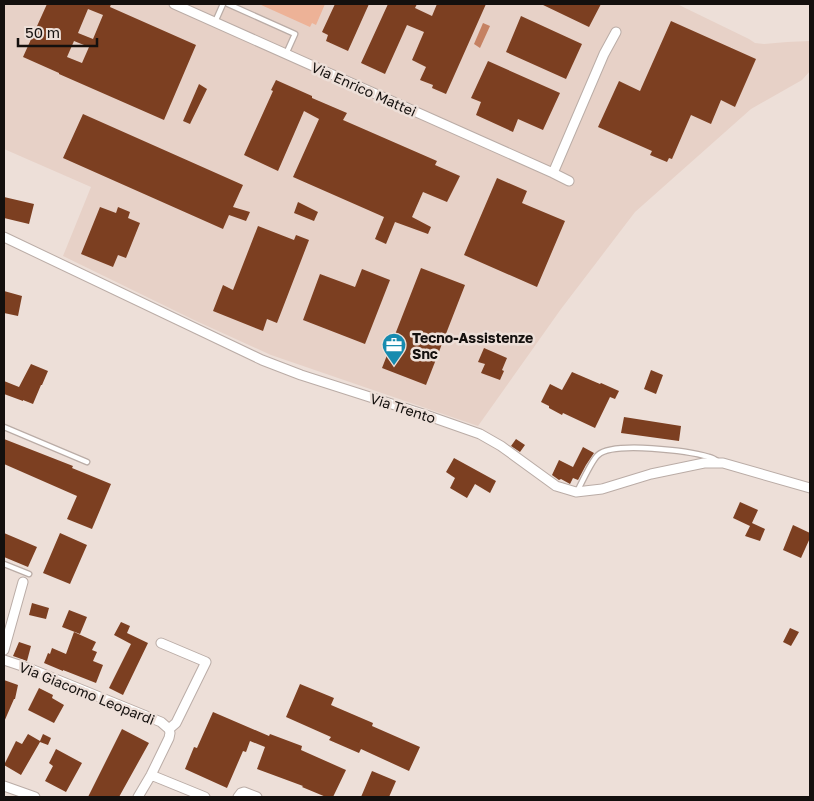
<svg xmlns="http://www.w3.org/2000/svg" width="814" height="801" font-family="'Golos Text',sans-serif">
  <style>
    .built { fill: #e7d1c7 }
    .green { fill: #edb297 }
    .water { fill: #c58162 }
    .building { fill: #7c3f21; fill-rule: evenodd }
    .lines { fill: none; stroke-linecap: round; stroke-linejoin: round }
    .lane-casing { stroke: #baaca6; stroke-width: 7 }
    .street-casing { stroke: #baaca6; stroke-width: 11 }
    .lane { stroke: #fff; stroke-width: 4.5 }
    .street { stroke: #fff; stroke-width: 9 }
    .labels { text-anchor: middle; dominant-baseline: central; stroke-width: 5; stroke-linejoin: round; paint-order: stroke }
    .street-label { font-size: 14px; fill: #14100e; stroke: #eddfd8 }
    .poi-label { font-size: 14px; font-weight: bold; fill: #14100e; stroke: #eddfd8; text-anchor: start }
  </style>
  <rect width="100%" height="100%" fill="#eddfd8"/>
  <path class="built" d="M4 4H677L749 39 755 43 764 44 787 42 810 41V71L802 80 751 109 635 212 561 309 478 426 271 355 194 320 63 256 91 187 4 149Z"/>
  <path class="green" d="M259 4H258H325L316 25 312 23 310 27Z"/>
  <path class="water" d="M483 23 490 26 480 48 474 44Z"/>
  <path class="building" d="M47 4H111L110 7 196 45 164 120 59 74V73L23 57ZM88 9 103 15 93 39 78 33ZM74 41 89 47 82 63 67 57Z
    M335 4H369L348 51 326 41 328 35 322 32Z
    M388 4H417L415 8 432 16 437 4H486L446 94 432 88 433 85 420 80 426 67 412 60 424 32 407 25 385 74 361 63Z
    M541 4H601L589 27Z
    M521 16 582 44 566 79 506 52Z
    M671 21 756 59 735 107 721 100 711 124 691 115 672 159 669 158 667 162 650 155 652 151 598 127 619 81 640 91Z
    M488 61 560 93 543 130 518 119 513 132 476 115 481 102 471 98Z
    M276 80 312 96V98L347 113 343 120 437 161 435 165 460 176 447 202 423 192 412 217 431 227 428 234 395 222 386 244 375 239 384 217 293 177 319 119 304 111 278 171 244 155 273 91 271 90Z
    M199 84 207 89 190 124 183 121Z
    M83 114 243 185 233 207 250 212 246 221 229 215 223 229 63 158Z
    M497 178 527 191 522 203 565 221 537 287 464 255Z
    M4 197 34 204 29 224 4 218Z
    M298 202 318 212 314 221 294 213Z
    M100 207 116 213 118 207 130 212 128 218 140 223 126 258 118 255 113 267 81 254Z
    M258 226 294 240 296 235 309 240 277 323 267 319 263 331 213 311 223 285 233 290Z
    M421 268 465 285 426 385 382 368Z
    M362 269 390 280 365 344 303 320 320 274 355 287Z
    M4 291 22 296 18 316 4 313Z
    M484 348 507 358 502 370 504 371 500 380 481 373 485 364 478 362Z
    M31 364 48 371 42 385H41L33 404 23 400V401L4 394V381L19 387Z
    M651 370 663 375 656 394 644 389Z
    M572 372 600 384 601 383 619 391 615 399 610 397 595 428 563 413 562 415 549 408V406L541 402 550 384 562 390Z
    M624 417 681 426 679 441 621 433Z
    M4 439 73 466 72 468 111 484 92 529 67 519 77 496 4 464Z
    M516 439 525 445 520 452 511 446Z
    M583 447 594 453 586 465 578 480 573 478 570 484 561 479 559 480 552 475 559 460 573 467Z
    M454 458 496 481 490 493 475 484 467 498 450 488 455 478 446 472Z
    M740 502 758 510 752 523 765 529 760 541 745 536 750 526 733 518Z
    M793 525 810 533V538L801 558 783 550Z
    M4 533 37 547 28 567 4 557Z
    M60 533 87 545 70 584 43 573Z
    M32 603 49 608 46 619 29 615Z
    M69 610 87 617 80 634 62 627Z
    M121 622 130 626 127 633 148 643 123 695 109 688 131 644 114 635Z
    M790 628 799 632 791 646 783 642Z
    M74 632 96 642 92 650 97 652 93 661 103 665 96 683 63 670V671L44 663 48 653 50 654 52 648 66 654Z
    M19 642 31 646 27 661 13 656Z
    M4 680 18 685 15 699H14L4 722Z
    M300 684 334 698 331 705 373 723 372 726 420 747 409 771 361 749 359 753 329 740 331 737 286 717Z
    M39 688 53 695 52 698 64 705 54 723 28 710Z
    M213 712 269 736 270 734 302 746 301 750 346 770 333 797H326L302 787 303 786 257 769 265 747 250 741 246 752 243 751 227 788 185 769 194 747 197 748Z
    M122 729 149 743 119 797H88Z
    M28 734 40 741 43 734 51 738 48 745 40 742 21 775 4 765 16 741 22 744Z
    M56 749 82 763 66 792 45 781 53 766 49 763Z
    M372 771 396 781 389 797H361Z"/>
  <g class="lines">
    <defs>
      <path id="lane" d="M228 4 295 34 286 54
        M215 22 223 4
        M4 427 87 462
        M577 492C581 484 592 460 598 455 614 441 689 451 709 457 713 458 716 460 719 462
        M4 564 29 574"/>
      <path id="street" d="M174 4 553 173 604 54 616 32
        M553 173 569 181
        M4 237 262 360 301 375 423 414 480 434 501 446 556 486 576 492 602 489 651 474 704 463H723L810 488
        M4 650 23 582
        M4 660 31 669 161 722 169 729
        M151 775 205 797
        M4 786 35 797
        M138 797 151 775 169 738 170 733 169 729 176 723 206 662 161 643
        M238 797 241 793 244 792 257 797"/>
    </defs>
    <use href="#lane" class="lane-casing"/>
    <use href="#street" class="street-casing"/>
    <use href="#lane" class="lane"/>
    <use href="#street" class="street"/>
  </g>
  <defs>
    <symbol id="office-pin" viewBox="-11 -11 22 30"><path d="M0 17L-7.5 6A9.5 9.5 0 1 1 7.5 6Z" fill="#178baf" stroke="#eddfd8"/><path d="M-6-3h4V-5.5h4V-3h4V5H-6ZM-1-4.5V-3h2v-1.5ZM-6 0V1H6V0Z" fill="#fff"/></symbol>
  </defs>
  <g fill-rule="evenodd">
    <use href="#office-pin" x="380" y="331" width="28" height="38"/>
  </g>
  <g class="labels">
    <g class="street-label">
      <text transform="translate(364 89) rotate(24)">Via Enrico Mattei</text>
      <text transform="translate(403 408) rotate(18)">Via Trento</text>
      <text transform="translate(87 693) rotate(22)">Via Giacomo Leopardi</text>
    </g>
    <g class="poi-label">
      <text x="412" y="337">Tecno-Assistenze<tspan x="412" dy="16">Snc</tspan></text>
    </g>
  </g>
  <rect width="814" height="801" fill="none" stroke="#14100e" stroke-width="10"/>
  <path d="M18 38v8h79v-8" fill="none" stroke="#14100e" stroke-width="2.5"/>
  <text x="25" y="38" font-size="15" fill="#14100e" stroke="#eddfd8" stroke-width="4" paint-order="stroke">50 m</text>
</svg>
